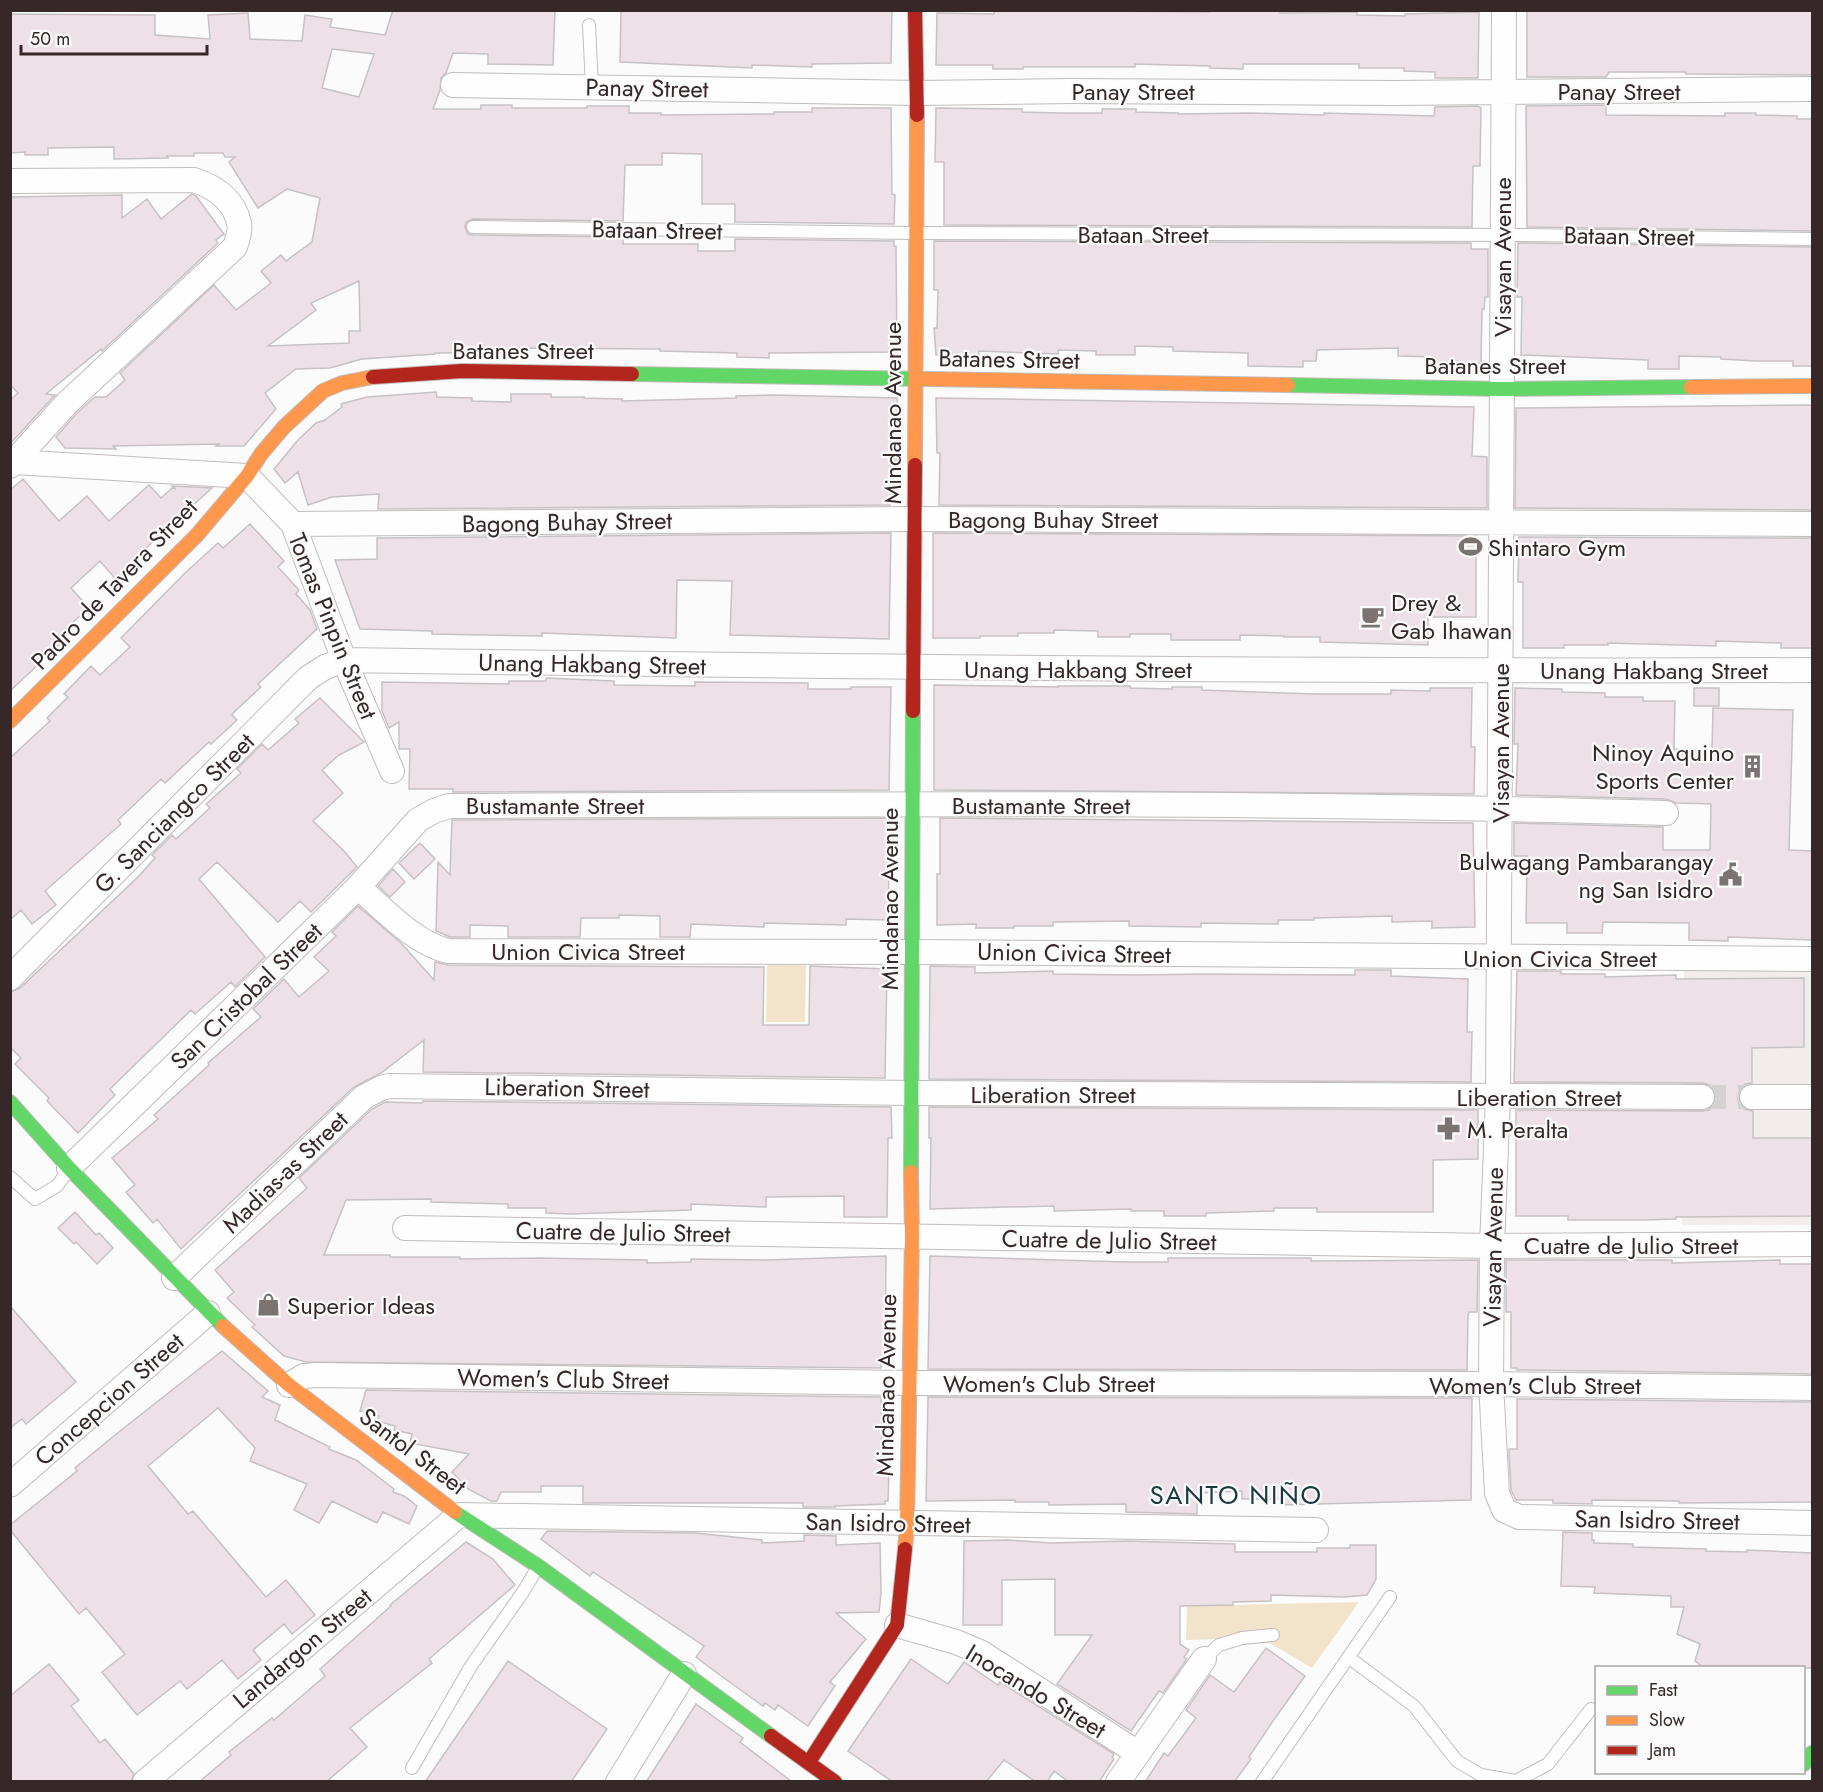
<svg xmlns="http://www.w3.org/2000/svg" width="1823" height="1792" font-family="Jost,sans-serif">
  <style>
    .built { fill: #f2ecec }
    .green { fill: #f1e4cb }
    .building { fill: #ede0e7; stroke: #c7c1c4; stroke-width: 1.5; fill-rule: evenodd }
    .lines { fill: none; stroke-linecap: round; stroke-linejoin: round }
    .street-tunnel { stroke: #d4d1d1; stroke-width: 24; stroke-dasharray: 24 12; stroke-linecap: butt }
    .lane-casing { stroke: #c3bcbc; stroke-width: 14 }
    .street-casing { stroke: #c3bcbc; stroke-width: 26 }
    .fast-casing { stroke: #c3bcbc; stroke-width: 16 }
    .slow-casing { stroke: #c3bcbc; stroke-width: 16 }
    .jam-casing { stroke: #c3bcbc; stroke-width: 16 }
    .lane { stroke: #fefefe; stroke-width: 12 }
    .street { stroke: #fefefe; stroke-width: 24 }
    .fast { stroke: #63d668; stroke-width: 14 }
    .slow { stroke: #ff974d; stroke-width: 14 }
    .jam { stroke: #b3261e; stroke-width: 14 }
    .labels { text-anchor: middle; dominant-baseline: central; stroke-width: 4.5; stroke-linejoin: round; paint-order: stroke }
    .street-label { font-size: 24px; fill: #362828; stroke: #fbfbfb }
    .poi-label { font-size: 24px; fill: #362828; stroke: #fbfbfb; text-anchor: start }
    .neighbourhood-label { font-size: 26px; letter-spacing: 1.5px; fill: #1a3a41; stroke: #fbfbfb }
  </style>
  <rect width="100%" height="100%" fill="#fbfbfb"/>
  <path class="built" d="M1684 968H1812V1225H1682Z"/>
  <path class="green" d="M767 965H806L805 1022H766Z
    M1359 1602 1312 1668 1261 1638 1186 1640 1187 1606Z"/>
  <path class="building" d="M393 10H555L553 65 488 64V54L453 53 446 73 441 78 440 90 433 109H481V105H512V108H587V106H629V113H661V115L774 114V112H812V108H891L892 194 895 195 894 224 735 222V204H702V154L662 153V165H625L623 221 473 219 466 222 465 227 468 234 473 235 623 237V244H698V251H735V239L894 241V246H896L897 352 769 353V358L737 357V353L660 351V349L511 348V352L435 353V354L362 359 330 368 296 369 265 393 276 409 244 446H216L219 444 113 446 116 449 65 448 56 437 77 413 95 397H106L125 380 120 373 214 285 236 310 271 283 261 271 281 255 286 261 312 242 320 198 287 189 258 208 229 162 235 157H225L223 153H194V156H167L168 158 114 159V147L48 148V155H25V152L10 153V14L155 15V35L210 39 208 15 248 13 250 39 302 41 305 15 332 19 330 27 385 35ZM332 49 374 54 359 97 322 88ZM359 281 360 331H349V343L268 346 316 310 311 303Z
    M621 10H892L891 63 812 64V67L752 65V68L620 62Z
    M994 10 1209 12V10H1280V13L1357 12V15L1405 16V14L1479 12 1478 78H1435V72L1404 71V68H1359V64H1243V69L1210 68V66L1135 64V67H1023V69H993V65H936L937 13 994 14Z
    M1527 10H1812V75L1686 74V72H1609L1606 77H1527Z
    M1606 105V115L1725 116V113H1756V115L1797 116V119H1812V231L1527 227 1526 106Z
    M1478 106 1481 108 1480 166H1473L1472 227 944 225V162H935L936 108 1022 109V112L1060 113H1102V109H1136V112L1178 113V114L1250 113 1324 115V113L1434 116 1435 107Z
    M192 194 196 196 224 234 216 240 218 243 102 351 101 349 46 394 55 395 10 444V400L18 393 10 384V197L122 195V218L147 199 161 219Z
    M934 241 1471 243V249H1488V297H1485L1484 309H1482L1481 363 1435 362V357L1398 356V348L1317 350 1316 361H1303V367L1248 366V353L1173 351V347L1135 346V355H1096V351L1058 350V354L979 351V356L936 355 934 328H937L938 290H934Z
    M1518 243 1812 247V366H1793V361H1756L1721 359V357L1679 356V369H1648V360L1521 355 1522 297H1517Z
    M436 392 437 397 472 398V401L511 402V394H551V397H584V398L622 399V401L736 398V396L775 395 897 398V460H891L890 505 378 509 379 494 332 497 308 505 298 472 285 483 274 469 298 440 316 423 325 420 342 407 341 404 367 397Z
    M936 398 1474 407 1472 456 1487 457V508L939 505 940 453H937Z
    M1812 405V510L1515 508 1516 408Z
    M23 479 59 521 87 496 109 521 149 485 161 498 172 488 176 489 172 486 212 488 136 557 142 564 119 583 100 561 71 588 89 608 54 639 59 645 10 691V490Z
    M250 524 284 561 278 567 299 590 296 594 310 610 317 629 258 684 261 687 233 713 232 715 237 720 211 744 209 742 165 783 161 779 118 820 121 824 45 891 56 905 32 924 21 910 10 920V758L50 721 47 718 68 697 64 694 91 666 100 675 130 647 121 638 186 572 218 543 223 548Z
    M891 533 889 639 730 635 732 581 677 580 676 638 542 633V636L432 634V631L360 629 335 560 377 559V538Z
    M933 533 1476 536V617H1428V645L1320 642V637H1284V636L1240 635V640H1171V634H1130V637H1098V631L1054 630V633H1018V636H980V638H933Z
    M1519 537 1812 538V648H1781V643L1716 641V646L1608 643V645H1564V648H1523V582H1518Z
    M546 678 614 681V685L695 686V682L808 683V689H851V687H891L889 790 453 792V789H409L410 749H399V722L389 728 382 711V682L509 684V681H546Z
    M934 685 1058 687V686H1130V688L1172 689V687H1202V690L1315 694H1391V690L1430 691V688H1472L1471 747H1475L1474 794 934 790Z
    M1515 688 1562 689V692L1605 693V697H1643V701H1675L1674 749 1712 750 1713 708 1793 710 1789 850 1812 851V940L1728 937V941L1689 940V923L1603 922 1602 933H1567V923H1526L1527 856H1514V823L1663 827V850H1710L1711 804 1676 803 1666 799 1516 795 1518 744H1514Z
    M1694 688H1719V706H1694Z
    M320 698 364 742 339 755 322 770 343 793 313 821 344 851 357 867 311 912 300 901 278 922 217 862 199 879 265 957 235 987 231 982 195 1014 191 1010 110 1089 115 1095 78 1133 47 1101 49 1098 15 1064 21 1058 10 1047V992L20 988 137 878 155 858 152 855 172 835 176 839 210 808 206 804 241 773 237 769 262 744 268 750 299 723 295 719Z
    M890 818 888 920 846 919V925L764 923V927L691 924 690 937H660V916L619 915V918H581L580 937H508V926L470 925V937H450L436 931 438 862 450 875 452 820Z
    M940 818 1473 823 1475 927 1432 928V921L1392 922V916L1314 918V920H1278V924L1201 923V927L1129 926V921L1053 922V926H1014V928H976V924L937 925V874H940Z
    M420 843 435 859 414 879 399 863Z
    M393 869 405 882 390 897 378 886Z
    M358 906 401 943 434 980 435 962 448 965 764 967 763 1025H809L810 966 887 969 885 1078 423 1072 424 1040 381 1073 354 1087 181 1249 157 1219 153 1223 126 1192 135 1185 112 1158 158 1119 154 1115 209 1065 208 1063 261 1017 253 1009 284 979 299 997 329 971 314 957 336 936 332 932Z
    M930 966 975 967V973L1053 971V974L1135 975 1205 974 1355 975V970H1391V976L1468 979 1467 1032H1472L1471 1082 929 1079Z
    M1517 971H1561V974H1605V977L1676 975V979L1804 978V1047L1752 1048V1083L1745 1084 1740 1089 1738 1098 1739 1104 1744 1109 1753 1111V1138H1812V1216L1676 1217V1219L1644 1220H1568V1216H1516V1110L1702 1111 1709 1110 1714 1105 1716 1096 1715 1090 1710 1085 1702 1083 1514 1082Z
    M423 1101 891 1107 892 1138H888L887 1217H844V1196L766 1197V1207L691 1204V1210L570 1214 546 1213V1208H508V1204L431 1202V1199L346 1200 324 1255H390V1257H460V1259L538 1258 647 1260V1263L691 1262V1259L765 1260 886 1256 885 1360H881V1368L306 1362 284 1356 252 1327 255 1325 227 1298 234 1292 215 1270 307 1188 299 1178 372 1109 385 1102 422 1103Z
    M929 1107 1478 1110V1159L1433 1160V1212H1317V1208H1274V1211L1206 1213V1216H1164V1211H1131V1209L1054 1211V1206L930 1209 931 1138H929Z
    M75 1212 96 1235 99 1233 113 1248 97 1264 76 1242 74 1244 58 1228Z
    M930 1256 1126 1262H1168V1258H1311V1261L1478 1260 1477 1312H1469L1468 1316 1467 1370 928 1369Z
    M1506 1260H1672V1263L1780 1260V1264H1812V1374L1517 1370V1368H1511V1312H1506Z
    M10 1306 76 1382 26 1424 22 1419 10 1428Z
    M222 1351 268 1391 262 1397 280 1405 275 1420 330 1447 329 1449 356 1460 394 1489 393 1492 404 1496 417 1506 409 1524 383 1512 377 1523 332 1501 319 1523 294 1510 307 1484 250 1461 255 1448 218 1408 148 1466 188 1514 193 1511 266 1597 286 1580 315 1615 292 1634 284 1624 253 1650 261 1660 238 1679 222 1660 187 1689 180 1681 137 1715 102 1672 125 1654 86 1608 79 1614 10 1530V1525L77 1471 75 1468 120 1431Z
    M366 1390 881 1397 882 1448H884V1467H889L888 1501H885V1504L835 1506V1507H803V1503H583V1486H541V1492H501L497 1501H491L468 1489 452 1472 469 1454 410 1443 412 1434 394 1430 395 1426 377 1421 379 1416 360 1411Z
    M928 1397 1472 1398 1471 1500 1280 1505V1499H1242V1491L1197 1493V1514L1126 1512V1504L1049 1505V1502H1015V1500L926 1501Z
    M1517 1399 1812 1402V1502L1679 1503V1501L1592 1500V1504L1553 1503V1500H1516L1511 1490 1509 1454V1449H1517Z
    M547 1531 695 1533 762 1540V1543L804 1541V1535L836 1536V1545L880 1543 881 1593 879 1612 836 1613 866 1639 830 1682 835 1686 808 1726 778 1705 775 1710 765 1703 763 1706 717 1673 696 1657 704 1646 593 1572 590 1576 541 1539Z
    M1563 1532 1592 1533V1540H1594V1543L1633 1544V1547L1706 1549V1551L1747 1552V1550L1812 1553V1668H1704L1695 1661 1700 1644 1677 1634 1684 1607H1671V1596L1594 1593 1595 1587 1561 1586Z
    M1008 1540 1051 1543 1126 1541 1235 1544V1552H1317V1548H1350V1545H1376V1579L1367 1595 1345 1597 1271 1595V1601L1233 1602V1605L1180 1606V1644L1189 1650 1184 1657 1187 1659 1163 1693 1159 1691 1131 1731 1057 1684 1092 1635H1055V1579L1002 1580V1625H963L964 1541Z
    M466 1542 493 1559 515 1585 429 1659 432 1663 350 1728 367 1747 326 1782H199L231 1755 229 1752 272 1718 274 1720 325 1676 320 1669 391 1606 390 1605Z
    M1266 1648 1305 1676 1273 1721 1249 1757 1251 1759 1234 1782H1145L1164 1753 1168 1756 1196 1718 1186 1710 1210 1675 1234 1692Z
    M911 1659 948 1684 964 1662 998 1685 1000 1682 1114 1754 1112 1757 1114 1759 1099 1782H1069L1054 1771 1047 1782H1036L1004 1760 986 1782H893L848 1751Z
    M508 1661 607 1729 571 1782H425Z
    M49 1664 79 1700 71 1706 100 1743 105 1739 134 1774 131 1782H10V1696Z
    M696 1704 743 1738 740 1742 792 1782H646Z"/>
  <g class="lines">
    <path class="street-tunnel" d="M1702 1097H1752"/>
    <defs>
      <path id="lane" d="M589 25 592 87
        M473 227 915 233 1519 235 1812 239
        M10 1177 35 1199 57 1186 69 1169
        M1348 1657 1414 1706 1457 1761 1481 1775 1516 1781 1548 1764 1591 1709
        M1204 1659 1219 1645 1242 1638 1273 1635
        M412 1768 471 1666 523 1592 538 1567
        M1262 1782 1390 1597"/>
      <path id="street" d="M1504 10 1498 1097 1492 1246 1491 1384 1497 1493 1504 1510 1519 1517 1812 1523
        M453 85 917 93 1071 91 1394 93 1812 89
        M10 181 194 180C215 187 234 200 239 223 241 230 237 240 235 247L67 403 10 466
        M14 462 247 476 293 524 344 660 392 771
        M293 524 914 519 1812 524
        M358 887C384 909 414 943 448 951L911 952 1812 959
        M10 978 308 678 325 667 344 660C834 667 1323 672 1812 670
        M1752 1097H1812
        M69 1168 358 887 418 820 434 811 449 806C855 804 1261 801 1666 813
        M405 1228 1492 1246 1812 1244
        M174 1278 364 1097 381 1088 389 1086 910 1093 1702 1097
        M289 1385 304 1376 316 1375 908 1383 1491 1384 1812 1388
        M10 1485 208 1313
        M897 1625 956 1642 980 1652 1138 1753
        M145 1782 459 1515 1316 1530
        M618 1782 684 1674
        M1118 1782 1204 1659"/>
      <path id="fast" d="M632 374 926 379
        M1288 385 1502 389 1691 387
        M10 1102 69 1168 223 1326
        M911 1172 913 711
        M455 1512 538 1566 771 1736
        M1804 1764 1812 1753"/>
      <path id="slow" d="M926 379 1288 385
        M1691 387 1812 386
        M915 465 917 115
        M10 721 197 535 247 476 261 454 284 427 323 391 342 383 373 377
        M223 1326 289 1385 455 1512
        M905 1549 907 1524 912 1237 911 1172"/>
      <path id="jam" d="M915 10 917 115
        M373 377 462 371 632 374
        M913 711 915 465
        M771 1736 835 1782
        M809 1762 897 1625 905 1549"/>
    </defs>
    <use href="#lane" class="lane-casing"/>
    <use href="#street" class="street-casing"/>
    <use href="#fast" class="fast-casing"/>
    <use href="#slow" class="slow-casing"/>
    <use href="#jam" class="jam-casing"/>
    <use href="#lane" class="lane"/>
    <use href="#street" class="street"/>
    <use href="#fast" class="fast"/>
    <use href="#slow" class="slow"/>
    <use href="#jam" class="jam"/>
  </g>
  <defs>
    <symbol id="stadium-bare" viewBox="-9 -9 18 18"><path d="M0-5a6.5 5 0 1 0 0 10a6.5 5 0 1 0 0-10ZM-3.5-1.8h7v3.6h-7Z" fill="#7b7272" stroke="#fbfbfb" stroke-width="2.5" paint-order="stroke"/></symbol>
    <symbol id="cafe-bare" viewBox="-9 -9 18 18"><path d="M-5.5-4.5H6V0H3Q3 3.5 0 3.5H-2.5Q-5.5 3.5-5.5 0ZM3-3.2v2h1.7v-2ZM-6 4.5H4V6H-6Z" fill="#7b7272" stroke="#fbfbfb" stroke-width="2.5" paint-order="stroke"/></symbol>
    <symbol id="building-bare" viewBox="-9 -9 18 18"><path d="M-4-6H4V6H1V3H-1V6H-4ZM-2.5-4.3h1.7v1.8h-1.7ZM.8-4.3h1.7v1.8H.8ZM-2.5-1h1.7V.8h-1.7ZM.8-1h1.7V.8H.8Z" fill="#7b7272" stroke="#fbfbfb" stroke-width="2.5" paint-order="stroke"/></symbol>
    <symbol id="civic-bare" viewBox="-9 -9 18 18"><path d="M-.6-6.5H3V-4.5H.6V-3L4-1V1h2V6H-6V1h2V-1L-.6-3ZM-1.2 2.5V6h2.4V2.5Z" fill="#7b7272" stroke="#fbfbfb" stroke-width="2.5" paint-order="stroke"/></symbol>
    <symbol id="pharmacy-bare" viewBox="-9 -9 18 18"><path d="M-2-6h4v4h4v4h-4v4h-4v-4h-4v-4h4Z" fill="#7b7272" stroke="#fbfbfb" stroke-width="2.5" paint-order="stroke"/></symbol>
    <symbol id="shop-bare" viewBox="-9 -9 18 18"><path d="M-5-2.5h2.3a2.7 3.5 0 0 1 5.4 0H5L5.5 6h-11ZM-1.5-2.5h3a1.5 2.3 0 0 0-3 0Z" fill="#7b7272" stroke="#fbfbfb" stroke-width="2.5" paint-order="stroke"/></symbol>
  </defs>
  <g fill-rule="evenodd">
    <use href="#stadium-bare" x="1454" y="530" width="33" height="33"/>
    <use href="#cafe-bare" x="1356" y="600" width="33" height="33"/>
    <use href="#building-bare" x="1736" y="750" width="33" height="33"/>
    <use href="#civic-bare" x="1714" y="858" width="33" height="33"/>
    <use href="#pharmacy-bare" x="1432" y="1112" width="33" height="33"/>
    <use href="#shop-bare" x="252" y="1288" width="33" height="33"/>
  </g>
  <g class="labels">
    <g class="street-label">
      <text transform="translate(647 88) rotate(1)">Panay Street</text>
      <text x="1133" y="91">Panay Street</text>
      <text x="1619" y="91">Panay Street</text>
      <text transform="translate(657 230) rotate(1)">Bataan Street</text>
      <text x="1143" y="234">Bataan Street</text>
      <text transform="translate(1629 236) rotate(1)">Bataan Street</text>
      <text transform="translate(1502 257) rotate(-90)">Visayan Avenue</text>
      <text x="523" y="350">Batanes Street</text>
      <text transform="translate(1009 359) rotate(1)">Batanes Street</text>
      <text x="1495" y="365">Batanes Street</text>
      <text transform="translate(892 413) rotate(-90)">Mindanao Avenue</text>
      <text x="1053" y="519">Bagong Buhay Street</text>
      <text transform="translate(567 522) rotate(-1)">Bagong Buhay Street</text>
      <text transform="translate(114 584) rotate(-46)">Padro de Tavera Street</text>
      <text transform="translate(333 626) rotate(68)">Tomas Pinpin Street</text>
      <text transform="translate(592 664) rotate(1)">Unang Hakbang Street</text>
      <text x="1078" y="669">Unang Hakbang Street</text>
      <text x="1654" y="670">Unang Hakbang Street</text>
      <text transform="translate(1500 743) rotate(-90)">Visayan Avenue</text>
      <text x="555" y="805">Bustamante Street</text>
      <text x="1041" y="805">Bustamante Street</text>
      <text transform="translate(174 813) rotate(-45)">G. Sanciangco Street</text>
      <text transform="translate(889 899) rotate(-90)">Mindanao Avenue</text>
      <text x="588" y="951">Union Civica Street</text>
      <text transform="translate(1074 953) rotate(1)">Union Civica Street</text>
      <text x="1560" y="958">Union Civica Street</text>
      <text transform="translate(246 996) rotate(-44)">San Cristobal Street</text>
      <text transform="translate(567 1088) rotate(1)">Liberation Street</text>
      <text x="1053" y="1094">Liberation Street</text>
      <text x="1539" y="1097">Liberation Street</text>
      <text transform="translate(285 1172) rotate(-44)">Madias-as Street</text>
      <text transform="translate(623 1232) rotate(1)">Cuatre de Julio Street</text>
      <text transform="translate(1109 1240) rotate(1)">Cuatre de Julio Street</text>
      <text x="1631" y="1245">Cuatre de Julio Street</text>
      <text transform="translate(1493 1247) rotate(-89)">Visayan Avenue</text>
      <text transform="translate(563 1379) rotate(1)">Women's Club Street</text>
      <text x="1049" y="1383">Women's Club Street</text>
      <text transform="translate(886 1385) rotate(-89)">Mindanao Avenue</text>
      <text x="1535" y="1385">Women's Club Street</text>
      <text transform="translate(109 1399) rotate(-41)">Concepcion Street</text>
      <text transform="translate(413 1451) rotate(37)">Santol Street</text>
      <text transform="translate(1657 1520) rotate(1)">San Isidro Street</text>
      <text transform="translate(888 1523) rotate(1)">San Isidro Street</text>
      <text transform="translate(302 1648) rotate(-40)">Landargon Street</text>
      <text transform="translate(1036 1691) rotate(31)">Inocando Street</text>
    </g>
    <g class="poi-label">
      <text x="1488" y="547">Shintaro Gym</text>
      <text x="1391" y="602">Drey &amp;<tspan x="1391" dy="28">Gab Ihawan</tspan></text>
      <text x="1734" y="752" text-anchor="end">Ninoy Aquino<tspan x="1734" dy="28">Sports Center</tspan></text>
      <text x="1713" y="861" text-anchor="end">Bulwagang Pambarangay<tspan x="1713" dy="28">ng San Isidro</tspan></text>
      <text x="1467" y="1129">M. Peralta</text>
      <text x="287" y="1305">Superior Ideas</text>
    </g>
    <g class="neighbourhood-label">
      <text x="1236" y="1495">SANTO NIÑO</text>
    </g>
  </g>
  <rect width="1823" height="1792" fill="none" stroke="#362828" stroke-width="24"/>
  <rect x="1595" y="1666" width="210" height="108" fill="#fbfbfb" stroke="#aca7a7" stroke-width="1.5"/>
  <rect x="1607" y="1686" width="30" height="9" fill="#63d668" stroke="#aca7a7" stroke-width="1.5"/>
  <text x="1649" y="1696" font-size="18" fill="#362828">Fast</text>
  <rect x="1607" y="1716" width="30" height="9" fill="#ff974d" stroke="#aca7a7" stroke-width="1.5"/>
  <text x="1649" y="1726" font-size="18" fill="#362828">Slow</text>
  <rect x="1607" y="1746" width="30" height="9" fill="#b3261e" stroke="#aca7a7" stroke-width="1.5"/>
  <text x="1649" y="1756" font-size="18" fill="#362828">Jam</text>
  <path d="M21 45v9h186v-9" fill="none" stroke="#362828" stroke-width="3"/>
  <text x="30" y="45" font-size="18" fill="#362828" stroke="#fbfbfb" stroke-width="4.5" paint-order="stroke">50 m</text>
</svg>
